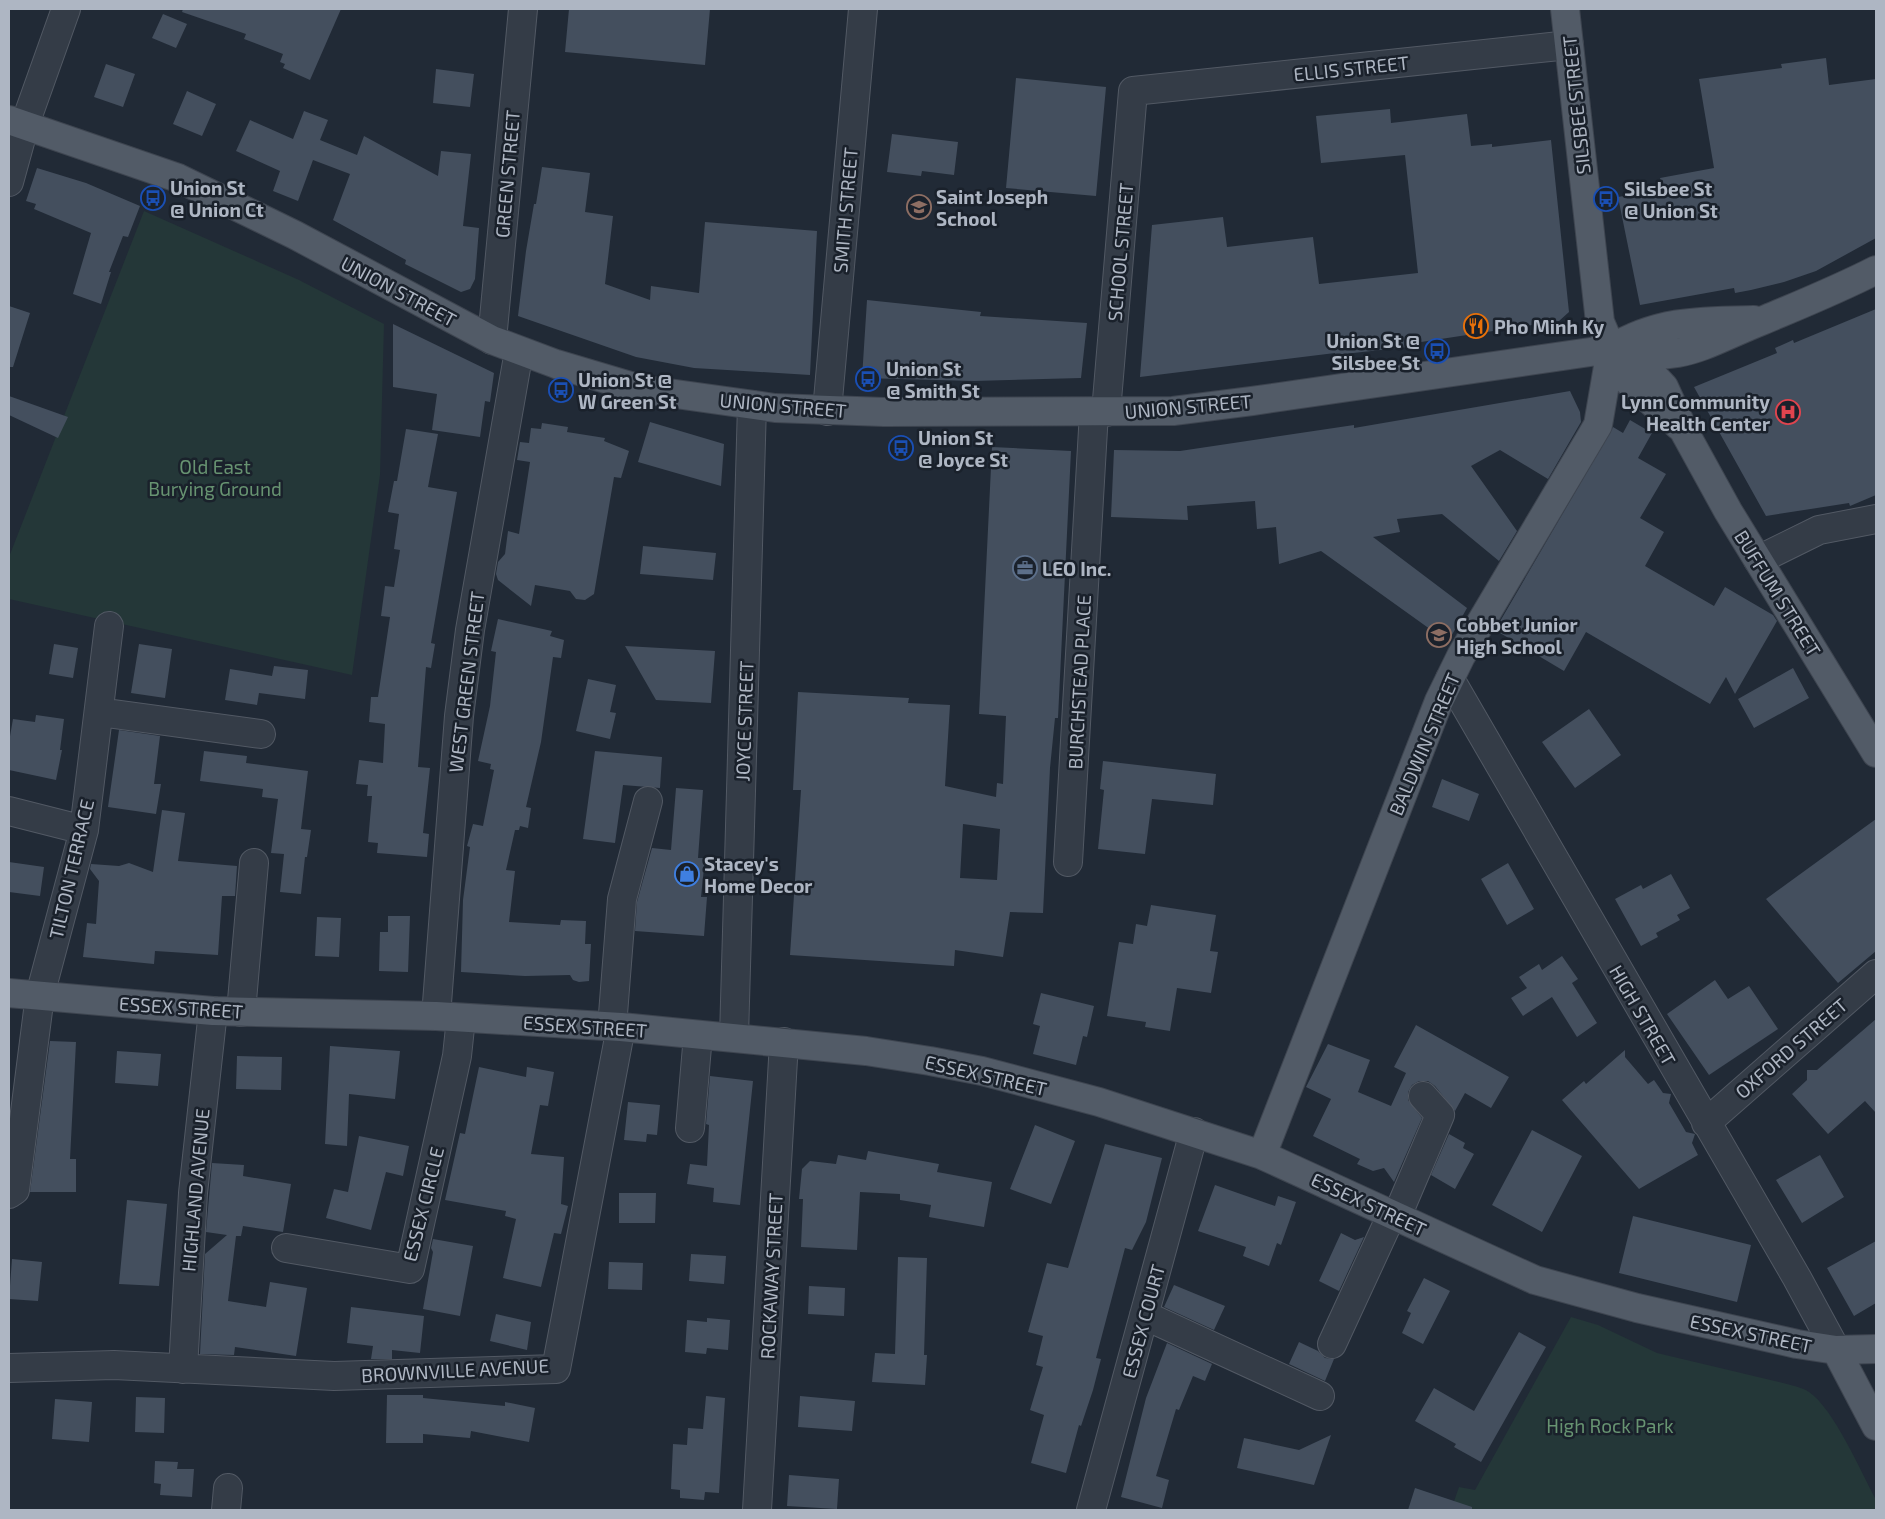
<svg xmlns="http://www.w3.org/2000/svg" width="1885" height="1519" font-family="'Exo 2',sans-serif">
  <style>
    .green { fill: #243738 }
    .building { fill: #444f5e; fill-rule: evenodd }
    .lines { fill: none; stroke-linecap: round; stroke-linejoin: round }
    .minor-casing { stroke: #525964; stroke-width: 30 }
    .major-casing { stroke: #3e4550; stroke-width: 30 }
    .minor { stroke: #343c47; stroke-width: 28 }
    .major { stroke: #525b67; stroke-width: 28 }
    .labels { text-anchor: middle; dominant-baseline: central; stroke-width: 5; stroke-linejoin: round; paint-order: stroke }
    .street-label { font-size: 19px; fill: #aeb6c3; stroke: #1a212b }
    .poi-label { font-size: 19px; font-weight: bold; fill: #aeb6c3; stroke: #1a212b; text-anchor: start }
    .park-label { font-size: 19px; fill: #679371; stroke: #1a212b }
  </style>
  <rect width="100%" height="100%" fill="#212a36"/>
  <path class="green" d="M144 211 299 280 384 324 380 475 352 675 9 599V557Z
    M1571 1317 1598 1325 1657 1353 1787 1384C1794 1386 1803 1388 1809 1392 1834 1409 1861 1472 1876 1500V1510H1451L1459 1487 1475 1490Z"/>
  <path class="building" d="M183 9H341L310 80 283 68 285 64 280 62 283 54 244 39 246 34 182 12Z
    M569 9H710L705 65 565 52Z
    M163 14 187 24 176 48 152 38Z
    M1826 58 1829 85 1876 79V238L1816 271 1784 282 1751 290 1735 293 1734 288 1640 305 1618 197 1663 189 1660 178 1714 168 1699 79 1782 68 1781 64Z
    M106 64 135 74 123 107 94 97Z
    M436 69 474 74 470 107 433 103Z
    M1016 78 1106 87 1096 196 1006 188Z
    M187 91 216 104 202 136 173 124Z
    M1390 109 1391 123 1467 114 1471 146 1492 144V147L1551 140 1569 312 1559 321 1408 344V347L1335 355V353L1140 377 1152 225 1223 217 1227 247 1313 237 1319 284 1418 273 1405 155 1321 163 1316 116Z
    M304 111 328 120 320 140 357 155 364 136 438 176 441 151 471 154 463 226 479 228 475 279 470 289 461 292 405 264 406 260 333 220 350 174 313 160 298 201 273 191 280 171 236 151 250 120 293 139Z
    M892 134 958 142 954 175 922 171 921 176 887 172Z
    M542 167 590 173 585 212 613 216 605 284 650 300 651 286 699 293 705 222 817 231 810 375 694 368 636 357 518 316 526 251 534 204H536Z
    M37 168 86 183 140 206 128 237 123 236 109 272H111L101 304 73 294 91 233 34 209 36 204 26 201Z
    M867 300 981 312 980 316 1087 323 1081 378 974 381 862 378Z
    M9 306 30 313 13 367H9Z
    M1876 309V495L1850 506 1849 503 1766 516 1694 387 1777 353 1775 348 1793 340 1794 343Z
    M393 324 494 373 490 402 485 401 480 437 432 430 437 394 393 387Z
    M1570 391 1580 412 1581 422 1548 479 1500 450 1471 466 1517 531 1499 561 1442 514 1397 519 1400 532 1373 537 1467 608 1448 642 1321 551 1279 564 1276 527 1257 529 1255 501 1187 506 1188 520 1111 517 1114 450 1180 451 1354 425V428Z
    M9 396 68 417 58 438 9 415Z
    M1630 420 1652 433 1638 458 1666 474 1640 518 1664 532 1645 566 1714 606 1725 587 1773 615 1777 621 1735 694 1726 677 1710 704 1586 632 1564 671 1495 630 1613 427 1623 433Z
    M650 422 724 444 721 486 638 462Z
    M542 423 568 427 567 432 605 438 604 441 629 451 621 478 614 477 594 594 585 600 576 599 570 591 535 585 531 606 498 580 496 574 498 562 505 554 508 531 519 534 530 462 517 460 520 442 529 443 531 428 541 429Z
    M406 429 438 434 428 487 457 492 431 643 435 644 431 668 426 667 418 767 430 768 423 833 429 834 427 857 377 853 378 843 368 842 372 796H367L368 785 356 784 359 760 383 763 385 724 369 722 371 697H378L390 617 381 616 385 586 394 587 400 550 394 549 399 514 388 512 394 481H397Z
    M992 447 1071 451 1058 718H1055L1050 768 1043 913 1010 912 1003 957 955 950 954 966 790 955 801 790H793L798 692 909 698 908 703 950 705 945 786 996 797 997 783 1003 784 1006 716 979 714ZM963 824 1000 829 997 880 960 878Z
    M643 546 716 553 713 580 640 574Z
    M498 619 552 631 550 636 564 640 561 658 553 657 541 742 526 807 531 808 528 828 520 826 519 830H515L506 870 515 871 509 922 560 925 561 920 586 921 585 944H591L589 981 579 982 573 980 570 975 525 976 461 972 463 900 470 847 467 846 473 824 483 826 494 770 490 769 491 764 478 761 490 706 496 652 491 651Z
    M54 644 78 648 73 678 49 674Z
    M139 644 172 649 165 698 131 693Z
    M625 646 715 651 711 703 656 700Z
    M274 666 308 670 305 699 259 693 257 705 225 700 230 669 272 676Z
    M1793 668 1809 698 1754 728 1738 699Z
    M588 679 616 685 610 712 616 713 610 739 576 731Z
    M1589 709 1621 755 1575 788 1542 742Z
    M36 715 64 719 60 750H62L56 780 9 770V742L13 719 35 722Z
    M119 730 160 736 154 784H161L156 814 108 807Z
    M204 751 247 756 246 763 308 771 301 829 311 830 307 857H305L301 894 280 892 284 854 271 853 278 799 262 797 263 789 200 781Z
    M595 751 662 757 660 788 623 785 615 843 583 839Z
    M1103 761 1216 774 1213 805 1152 799 1145 854 1098 849 1104 790 1100 789Z
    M1442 779 1479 794 1469 821 1432 807Z
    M676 788 703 790 698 858H705L701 897H707L704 936 635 931 637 902 652 848 671 850Z
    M162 810 185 813 178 861 237 866 235 896H222L218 955 155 951 154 964 83 957 87 923 96 924 99 881 90 869 91 864 119 866 129 863 153 872Z
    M1876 819V951L1838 983 1766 899Z
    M9 862 44 867 40 896 9 892Z
    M1508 863 1534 909 1507 925 1481 879Z
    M1671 874 1690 908 1677 915 1680 920 1656 933 1658 937 1641 946 1615 899 1641 885 1643 889Z
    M1151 905 1216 915 1210 951 1218 952 1211 993 1177 988 1170 1031 1145 1027 1146 1022 1107 1016 1119 942 1133 944 1136 924 1147 926Z
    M388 916H410L408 972 379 971 380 932H388Z
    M317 917 341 918 339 957 315 956Z
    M1562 956 1578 979 1572 983 1597 1023 1577 1037 1552 997 1523 1016 1511 998 1527 988 1519 977 1539 964 1542 970Z
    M1715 980 1728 999 1749 986 1778 1029 1709 1075 1667 1014Z
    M1041 993 1094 1006 1087 1037 1083 1036 1076 1065 1033 1054 1040 1026 1033 1024Z
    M1876 1019V1113L1865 1101 1828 1134 1792 1094 1807 1080V1070H1817Z
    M1416 1025 1509 1077 1491 1108 1465 1093 1455 1111 1435 1086 1428 1081H1419L1412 1085 1408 1092V1100L1422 1118 1394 1182 1384 1168 1373 1171 1357 1164 1360 1159 1313 1136 1331 1099 1306 1087 1328 1044 1370 1060 1358 1092 1391 1106 1406 1073 1394 1067Z
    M50 1041 76 1042 70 1159H76V1192H30Z
    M330 1046 400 1051 395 1099 349 1094 347 1146 325 1144Z
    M1625 1050V1057L1648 1084 1654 1080 1663 1093 1671 1094 1669 1103 1686 1132 1695 1134 1692 1143 1698 1155 1639 1189 1562 1100 1584 1081 1586 1084Z
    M117 1051 161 1054 158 1086 115 1083Z
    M237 1056 282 1057 281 1090 236 1089Z
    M479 1067 526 1077 527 1067 554 1072 548 1106 540 1105 531 1154 564 1157 561 1204 568 1206 561 1234 554 1233 541 1287 503 1278 516 1219 505 1216 506 1211 445 1200 460 1133 465 1134Z
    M710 1076 753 1081 740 1205 713 1202 714 1188 687 1184 690 1164 707 1166 709 1125 706 1124Z
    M628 1102 660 1105 657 1135 647 1134 646 1142 624 1140Z
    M1035 1125 1075 1141 1051 1204 1010 1189Z
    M1532 1130 1582 1156 1542 1232 1492 1205Z
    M1449 1134 1465 1143 1463 1148 1474 1154 1455 1189 1431 1175Z
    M359 1136 409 1146 403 1176 386 1172 371 1230 326 1218 334 1189 348 1192Z
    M1105 1144 1162 1158 1146 1222 1132 1250 1125 1248 1096 1358 1101 1359 1093 1390 1081 1426 1079 1425 1066 1473 1031 1463 1044 1415 1030 1410 1043 1367 1036 1365 1043 1336 1028 1332 1047 1263 1068 1268Z
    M868 1151 939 1164 937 1172 992 1182 984 1227 929 1217 931 1205 900 1200V1194L860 1192 857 1250 801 1247 803 1199H799L802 1169 810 1161 836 1164 838 1155 866 1160Z
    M1820 1155 1844 1197 1802 1223 1776 1180Z
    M212 1163 244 1165 243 1176 291 1184 283 1232 243 1226 241 1236H236L228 1301 266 1307 270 1282 307 1288 296 1356 235 1347 234 1355 200 1354 205 1254 227 1235 206 1232Z
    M1215 1185 1275 1206 1278 1196 1296 1202 1281 1245 1277 1243 1269 1266 1243 1256 1246 1247 1198 1231Z
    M619 1193H656L655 1223H619Z
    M127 1200 167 1204 159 1286 119 1284Z
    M1633 1216 1751 1245 1737 1302 1619 1273Z
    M1341 1233 1355 1240 1364 1237 1339 1291 1319 1281Z
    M433 1239 473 1246 460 1316 423 1309 433 1252 431 1248Z
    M1876 1241V1303L1854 1316 1827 1268Z
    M691 1254 726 1256 724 1284 689 1281Z
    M898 1257 927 1258 924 1355H927L925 1385 872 1382 875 1353 895 1354Z
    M12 1259 42 1262 38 1301 9 1299Z
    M609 1262 643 1263 642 1290 608 1289Z
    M1424 1278 1450 1291 1423 1344 1402 1333 1411 1313 1407 1311Z
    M1174 1285 1225 1306 1214 1330 1164 1307Z
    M809 1286 845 1288 844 1316 808 1314Z
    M351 1307 424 1316 420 1353 392 1350V1359H371L373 1346 347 1343Z
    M496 1314 531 1322 527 1350 490 1341Z
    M707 1318 730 1320 728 1350 707 1348 706 1354 685 1352 687 1320 707 1322Z
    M1519 1332 1546 1347 1481 1462 1454 1447 1456 1444 1415 1421 1434 1388 1474 1411Z
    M1299 1342 1318 1351 1325 1358 1334 1359 1325 1381 1289 1364Z
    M1167 1343 1212 1364 1205 1381 1193 1376 1179 1410 1176 1409 1156 1476 1169 1480 1162 1508 1121 1497 1146 1398Z
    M387 1395H423V1398L505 1406V1402L535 1408 529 1442 471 1431 470 1438 423 1434V1443H386Z
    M706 1396 725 1398 719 1493 705 1492 704 1500 680 1498V1490L671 1489 673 1444 687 1445 688 1428 703 1429Z
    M800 1396 855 1401 852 1431 798 1427Z
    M136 1397 165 1398 164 1433 135 1432Z
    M55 1399 92 1402 89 1442 52 1439Z
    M1331 1435 1314 1485 1237 1468 1244 1438 1299 1450Z
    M155 1461 178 1462 177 1469H194L192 1497 160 1495 161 1484 154 1483Z
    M789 1475 839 1479 837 1509 787 1506Z
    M1415 1488 1472 1507V1510H1408Z"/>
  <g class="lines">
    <defs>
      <path id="minor" d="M9 182 25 124 66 9
        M492 340 523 9
        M827 411 863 9
        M1106 412 1133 91 1569 45
        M1758 560 1819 530 1876 519
        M1450 679 1797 1278 1836 1350
        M99 712 261 734
        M9 811 84 830
        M1068 862 1094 412
        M241 1012 254 863
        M436 1016 459 716 470 630 519 351
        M612 1027 622 899 648 801
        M734 1037 752 405
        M1706 1123 1876 974
        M690 1128 698 1035
        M9 1194 15 1190 40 995 84 830 109 626
        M1397 1216 1440 1115 1423 1096
        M286 1248 410 1269 457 1056 461 1018
        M1144 1315 1320 1396
        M1332 1344 1392 1214
        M9 1368 114 1365 334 1376 556 1369 621 1027
        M183 1369 193 1193 213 1011
        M226 1510 228 1488
        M757 1510 784 1042
        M1091 1510 1194 1132"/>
      <path id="major" d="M1565 9 1600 322 1618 364 1629 382 1679 426
        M9 120 178 178 295 235 492 340 556 364 640 389 775 408 884 412 1173 411 1252 401 1611 349C1681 366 1703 344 1764 320 1802 304 1839 289 1876 270
        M1611 349C1658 320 1701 321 1754 320
        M1624 355 1650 372 1664 387 1684 431 1728 511 1876 753
        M9 993 213 1011 436 1016 621 1027 866 1051 930 1061 982 1071 1099 1102 1262 1155 1535 1280 1637 1308 1797 1344 1836 1350 1876 1349
        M1262 1155 1439 701 1461 656 1598 425 1611 349
        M1836 1350 1876 1426"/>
    </defs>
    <use href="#minor" class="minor-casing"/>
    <use href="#major" class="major-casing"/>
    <use href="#minor" class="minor"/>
    <use href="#major" class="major"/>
  </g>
  <defs>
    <symbol id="bus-ring" viewBox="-11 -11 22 22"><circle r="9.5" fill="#1a212b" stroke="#1a4fb4" stroke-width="1.5"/><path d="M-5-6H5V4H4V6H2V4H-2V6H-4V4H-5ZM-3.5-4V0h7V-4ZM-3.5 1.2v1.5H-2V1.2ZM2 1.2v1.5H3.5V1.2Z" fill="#1a4fb4"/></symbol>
    <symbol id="school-ring" viewBox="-11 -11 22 22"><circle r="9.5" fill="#1a212b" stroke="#8d6e63" stroke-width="1.5"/><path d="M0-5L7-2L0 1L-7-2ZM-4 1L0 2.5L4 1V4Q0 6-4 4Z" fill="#8d6e63"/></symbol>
    <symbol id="restaurant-ring" viewBox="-11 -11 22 22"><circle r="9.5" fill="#1a212b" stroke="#e8710a" stroke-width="1.5"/><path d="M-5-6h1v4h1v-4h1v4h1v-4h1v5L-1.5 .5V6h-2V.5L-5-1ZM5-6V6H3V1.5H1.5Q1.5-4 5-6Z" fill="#e8710a"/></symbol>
    <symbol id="hospital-ring" viewBox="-11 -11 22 22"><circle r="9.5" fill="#1a212b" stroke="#e0444e" stroke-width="1.5"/><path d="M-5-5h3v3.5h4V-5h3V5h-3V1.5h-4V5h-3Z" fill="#e0444e"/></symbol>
    <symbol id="office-ring" viewBox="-11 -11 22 22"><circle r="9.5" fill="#1a212b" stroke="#5c6f8a" stroke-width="1.5"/><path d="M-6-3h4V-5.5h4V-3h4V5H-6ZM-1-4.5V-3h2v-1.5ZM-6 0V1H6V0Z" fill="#5c6f8a"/></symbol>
    <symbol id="shop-ring" viewBox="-11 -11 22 22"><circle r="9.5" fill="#1a212b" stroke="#3f7fe0" stroke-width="1.5"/><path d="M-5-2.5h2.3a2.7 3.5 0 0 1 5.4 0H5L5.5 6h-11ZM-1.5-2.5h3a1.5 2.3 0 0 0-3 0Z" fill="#3f7fe0"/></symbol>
  </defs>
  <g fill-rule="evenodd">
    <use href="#bus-ring" x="139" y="184" width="28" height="28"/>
    <use href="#bus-ring" x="1592" y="185" width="28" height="28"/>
    <use href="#school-ring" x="905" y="193" width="28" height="28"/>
    <use href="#restaurant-ring" x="1462" y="312" width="28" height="28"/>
    <use href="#bus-ring" x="1423" y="337" width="28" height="28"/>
    <use href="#bus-ring" x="854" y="365" width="28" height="28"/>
    <use href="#bus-ring" x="547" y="376" width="28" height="28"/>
    <use href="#hospital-ring" x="1774" y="398" width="28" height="28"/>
    <use href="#bus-ring" x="887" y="434" width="28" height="28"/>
    <use href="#office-ring" x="1011" y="554" width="28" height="28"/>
    <use href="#school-ring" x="1425" y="621" width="28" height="28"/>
    <use href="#shop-ring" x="673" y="860" width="28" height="28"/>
  </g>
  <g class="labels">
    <g class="street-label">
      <text transform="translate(1351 68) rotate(-6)">ELLIS STREET</text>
      <text transform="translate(1576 105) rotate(-96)">SILSBEE STREET</text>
      <text transform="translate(507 174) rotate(-85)">GREEN STREET</text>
      <text transform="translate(845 210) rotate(-85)">SMITH STREET</text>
      <text transform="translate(1120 252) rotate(-85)">SCHOOL STREET</text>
      <text transform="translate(399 291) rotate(28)">UNION STREET</text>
      <text transform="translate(783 405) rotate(5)">UNION STREET</text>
      <text transform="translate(1188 406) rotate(-5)">UNION STREET</text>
      <text transform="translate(1778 593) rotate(58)">BUFFUM STREET</text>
      <text transform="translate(466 682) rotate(-83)">WEST GREEN STREET</text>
      <text transform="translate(1079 682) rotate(-87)">BURCHSTEAD PLACE</text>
      <text transform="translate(744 721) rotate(-88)">JOYCE STREET</text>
      <text transform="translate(1424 744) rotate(-67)">BALDWIN STREET</text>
      <text transform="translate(71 869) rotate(-77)">TILTON TERRACE</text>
      <text transform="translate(181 1007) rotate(4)">ESSEX STREET</text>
      <text transform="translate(1643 1015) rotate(60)">HIGH STREET</text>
      <text transform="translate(585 1026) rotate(4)">ESSEX STREET</text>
      <text transform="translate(1791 1048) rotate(-41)">OXFORD STREET</text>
      <text transform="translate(986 1075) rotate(13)">ESSEX STREET</text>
      <text transform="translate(195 1190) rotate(-85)">HIGHLAND AVENUE</text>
      <text transform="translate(423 1204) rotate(-76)">ESSEX CIRCLE</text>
      <text transform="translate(1369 1204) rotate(25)">ESSEX STREET</text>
      <text transform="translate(771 1276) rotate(-87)">ROCKAWAY STREET</text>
      <text transform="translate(1143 1321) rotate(-75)">ESSEX COURT</text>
      <text transform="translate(1751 1333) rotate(12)">ESSEX STREET</text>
      <text transform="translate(455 1370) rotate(-3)">BROWNVILLE AVENUE</text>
    </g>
    <g class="poi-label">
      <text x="170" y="187">Union St<tspan x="170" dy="22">@ Union Ct</tspan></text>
      <text x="1624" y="188">Silsbee St<tspan x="1624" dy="22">@ Union St</tspan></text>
      <text x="936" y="196">Saint Joseph<tspan x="936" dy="22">School</tspan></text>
      <text x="1494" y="326">Pho Minh Ky</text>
      <text x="1420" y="340" text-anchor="end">Union St @<tspan x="1420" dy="22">Silsbee St</tspan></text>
      <text x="886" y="368">Union St<tspan x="886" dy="22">@ Smith St</tspan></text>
      <text x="578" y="379">Union St @<tspan x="578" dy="22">W Green St</tspan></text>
      <text x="1770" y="401" text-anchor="end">Lynn Community<tspan x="1770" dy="22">Health Center</tspan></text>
      <text x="918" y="437">Union St<tspan x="918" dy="22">@ Joyce St</tspan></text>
      <text x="1042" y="568">LEO Inc.</text>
      <text x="1456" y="624">Cobbet Junior<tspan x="1456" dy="22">High School</tspan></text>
      <text x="704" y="863">Stacey's<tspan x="704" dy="22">Home Decor</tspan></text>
    </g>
    <g class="park-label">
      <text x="215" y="466">Old East<tspan x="215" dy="22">Burying Ground</tspan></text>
      <text x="1610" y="1425">High Rock Park</text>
    </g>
  </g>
  <rect width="1885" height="1519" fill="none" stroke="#aeb6c3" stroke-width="20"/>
</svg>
